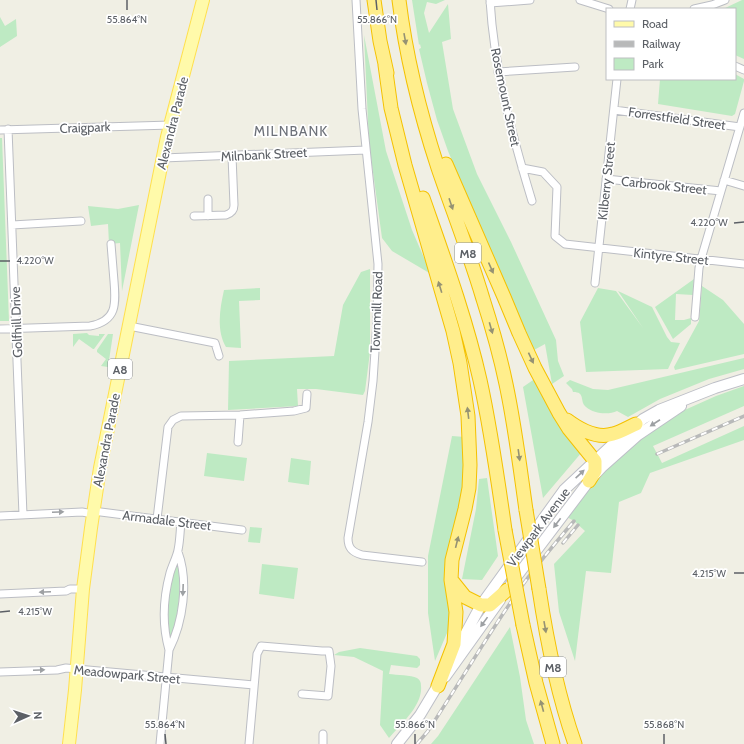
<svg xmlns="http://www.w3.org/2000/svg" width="744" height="744" font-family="Cabin,sans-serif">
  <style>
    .green { fill: #beeac3 }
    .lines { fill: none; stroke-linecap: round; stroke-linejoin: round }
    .street-casing { stroke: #bcbec4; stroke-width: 9 }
    .secondary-casing { stroke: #bdbfc7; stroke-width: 12 }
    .primary-casing { stroke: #ffe04e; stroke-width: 14 }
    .highway-casing { stroke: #f4c100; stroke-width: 15 }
    .street { stroke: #fff; stroke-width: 7 }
    .secondary { stroke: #fff; stroke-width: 10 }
    .primary { stroke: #fffaaa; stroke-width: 12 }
    .highway { stroke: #ffee8c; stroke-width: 13 }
    .rail-casing { stroke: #b8b9b9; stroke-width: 3.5 }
    .rail { stroke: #fff; stroke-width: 2; stroke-dasharray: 6; stroke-linecap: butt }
    .highway-bridge-casing { stroke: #f4c100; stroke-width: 15; stroke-linecap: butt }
    .highway-bridge { stroke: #ffee8c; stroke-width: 13 }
    .oneway { fill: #959273 }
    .oneway2 { fill: #9da0a3 }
    .ticks { fill: none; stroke: #5c6066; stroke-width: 1.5 }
    .labels { text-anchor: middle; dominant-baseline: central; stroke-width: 3.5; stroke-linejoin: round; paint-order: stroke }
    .shield { fill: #fff; stroke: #8d9094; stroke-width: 1 }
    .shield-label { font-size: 12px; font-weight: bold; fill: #5c6066 }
    .street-label { font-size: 13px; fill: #5c6066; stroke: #fff }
    .neighbourhood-label { font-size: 14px; letter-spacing: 1px; fill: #6d7179; stroke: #fff }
    .ticks-label { font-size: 10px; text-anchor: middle; fill: #5c6066; stroke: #fff; stroke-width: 3.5; stroke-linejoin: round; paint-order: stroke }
  </style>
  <rect width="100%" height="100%" fill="#f0efe4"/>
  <path class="green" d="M412 0H445L436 4 427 2 424 13 429 33 448 4 451 39 442 42 453 109 477 174 511 242 556 340 558 361 564 376 552 384 545 344 534 350 508 295 448 151 437 120 427 83 419 49 421 48 420 44 419 45Z
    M742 0H744V59L735 55V9H723Z
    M0 17 5 26 16 19 17 36 0 47Z
    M364 35 386 151 412 230 431 274 392 251 382 238 369 143Z
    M735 74 744 79V81L735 114 732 116 658 104 660 79H735Z
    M0 138H2L9 321H0Z
    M139 205 122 291 120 243 109 244 108 224 91 226 88 206 118 209Z
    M370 269V352L365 391 363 395 316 389H297L298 406 228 410 229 361 334 356 343 305 361 272Z
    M694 279 693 295 676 294 675 320H684L691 318V324L673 339 655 307Z
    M702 286 723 300 744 324V354L675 370 674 367 699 321Z
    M260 288V300L239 301 241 348 226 347C216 330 220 308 224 290Z
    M598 288 616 291 643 328 618 291 652 307 667 337 671 342 680 343 668 369 586 372 580 322Z
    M87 333 89 335 99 336V334H105L94 349H93L79 339 73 347V334Z
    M108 334H113L108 367 101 366 106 359 97 352V350Z
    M744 358V369L709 379 660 399 628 417 617 411C609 415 594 414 586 407 579 401 586 392 573 392L572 389 566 383 570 380 593 389 608 390Z
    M536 378 582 452 543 498 523 387Z
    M744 386V406L653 446 662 463 744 426V440L650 473 641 493 619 502 611 573 586 571 575 661 559 612 554 564 585 531 574 521 567 517 602 472 630 446 669 417 716 396Z
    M452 436 465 437 464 472 460 502 446 561 450 626 435 661 428 613V556Z
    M207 453 247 458 244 481 204 476Z
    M291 458 311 461 309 485 288 482Z
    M487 478 498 556 482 580 462 579 476 509 479 479Z
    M250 527 262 528 260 543 248 542Z
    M177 562C183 576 178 626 170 638 162 621 171 580 177 562Z
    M262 564 298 568 294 599 259 594Z
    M510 627 520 677 526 720 534 744H431L438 736Z
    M360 648 417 656 420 659V665L417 668 391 665 389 674C397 675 411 675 417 678 420 680 421 682 421 686 423 705 401 724 389 738L380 725 383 671 354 657 334 655 339 652Z"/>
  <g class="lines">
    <defs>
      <path id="street" d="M356 0 362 109 378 264 377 321 373 381 368 422 348 538C348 548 352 552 362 555L422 562
        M490 0C494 69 512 135 532 201
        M580 0 609 9
        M490 3 530 0
        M630 9 632 0
        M694 9 712 5 725 0
        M735 66 744 70
        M498 72 575 67
        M614 110 740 127
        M8 129 23 515
        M0 130 171 125
        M163 158 366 150
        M522 168 543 172 557 187 555 236 565 244 744 264
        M606 179 721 191
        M724 180 744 186
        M208 199V216
        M194 216 226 215C232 213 234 210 234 205L232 156
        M12 225 81 221
        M595 283 617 79
        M695 317 699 268 701 259 744 113
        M129 326 215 343 219 356
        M0 329 90 326C117 321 116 304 114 281 113 269 112 257 111 244
        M238 442 240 415
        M93 511 242 530
        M0 516 82 512 93 514
        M157 519 168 427 173 420 181 416 240 415 294 411 306 408 307 394
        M0 594 66 591 70 589H83
        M169 650C183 622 189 582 178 552
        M0 672 57 670 66 668 254 685
        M160 744 169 650C162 625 163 599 170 573 172 566 177 556 178 550 180 541 180 531 181 522
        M249 744 257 654 261 646 322 651H329L331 666 328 696 302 694
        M323 744V734"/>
      <path id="secondary" d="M511 584 589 481 602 467 638 435 681 406
        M454 655 481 605 564 490 612 445 643 419 659 410 715 388 744 379
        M445 677 500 600
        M397 744 420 715 441 680"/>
      <path id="primary" d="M69 744 75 690 83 589 91 528 100 468 167 137 203 0"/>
      <path id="highway" d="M374 0 380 41 387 73
        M399 0C406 57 420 113 438 168 453 212 470 255 483 299 492 327 500 355 506 384 515 426 520 468 526 510
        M385 65 391 108 405 165 453 331 460 363 468 416 470 465 469 488 465 509 452 560 451 580 456 612 454 644 438 686
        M446 164 504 297 519 333 535 368 559 413 569 429 595 461V471L589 481
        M423 198C444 258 466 318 480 380 491 430 498 480 505 530
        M567 420C579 429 597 439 613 434 621 432 629 427 636 424
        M453 582 465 597 481 605H490L507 590
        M539 589C547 642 557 693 575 744
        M523 625 536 683 553 744"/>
    </defs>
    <use href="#street" class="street-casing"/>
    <use href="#secondary" class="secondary-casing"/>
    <use href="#primary" class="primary-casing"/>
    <use href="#highway" class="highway-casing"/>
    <use href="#street" class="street"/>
    <use href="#secondary" class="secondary"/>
    <use href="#primary" class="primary"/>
    <use href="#highway" class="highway"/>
    <defs>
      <path id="rail" d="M657 454 744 416
        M563 543 578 525
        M417 744 428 731C460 682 490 631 524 583 540 561 557 541 574 521"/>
    </defs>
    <use href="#rail" class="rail-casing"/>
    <use href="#rail" class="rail"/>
    <defs>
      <path id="highway-bridge" d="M526 510 539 589
        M505 530 523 625"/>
    </defs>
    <use href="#highway-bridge" class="highway-bridge-casing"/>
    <use href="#highway-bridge" class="highway-bridge"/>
  </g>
  <defs><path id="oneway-solid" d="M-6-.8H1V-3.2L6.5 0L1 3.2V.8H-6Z"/></defs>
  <g class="oneway">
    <use href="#oneway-solid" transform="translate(405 39) rotate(80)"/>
    <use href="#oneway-solid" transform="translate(451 204) rotate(71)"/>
    <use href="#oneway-solid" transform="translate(491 268) rotate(66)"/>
    <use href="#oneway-solid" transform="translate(440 287) rotate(-107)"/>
    <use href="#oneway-solid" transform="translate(491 328) rotate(74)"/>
    <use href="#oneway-solid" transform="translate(531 358) rotate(65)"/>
    <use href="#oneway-solid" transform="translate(468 413) rotate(-97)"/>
    <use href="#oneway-solid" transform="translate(519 455) rotate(82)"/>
    <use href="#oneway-solid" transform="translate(457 542) rotate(-76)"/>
    <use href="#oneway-solid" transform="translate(545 627) rotate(80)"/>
    <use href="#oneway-solid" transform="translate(542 706) rotate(-105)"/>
  </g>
  <g class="oneway2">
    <use href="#oneway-solid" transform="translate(655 423) rotate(147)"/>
    <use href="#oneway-solid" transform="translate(580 474) rotate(-43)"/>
    <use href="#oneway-solid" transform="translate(58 512) rotate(-2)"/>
    <use href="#oneway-solid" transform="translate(557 523) rotate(127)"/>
    <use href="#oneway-solid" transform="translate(183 590) rotate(92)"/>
    <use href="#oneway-solid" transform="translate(45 592) rotate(178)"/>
    <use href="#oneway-solid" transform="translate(484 622) rotate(126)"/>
    <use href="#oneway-solid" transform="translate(39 670) rotate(-2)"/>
  </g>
  <path class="ticks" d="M127 0V10M376 0 377 10M734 223 744 222M0 261H10M734 573H744M0 612 10 611M165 734 166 744M415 734V744M664 734V744"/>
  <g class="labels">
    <g class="shield">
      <rect x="455" y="243" width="26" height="20" rx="3"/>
      <rect x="108" y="359" width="24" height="20" rx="3"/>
      <rect x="540" y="657" width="26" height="20" rx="3"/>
    </g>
    <g class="shield-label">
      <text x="468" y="253">M8</text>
      <text x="120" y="369">A8</text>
      <text x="553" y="667">M8</text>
    </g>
    <g class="street-label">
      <text transform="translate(506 97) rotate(78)">Rosemount Street</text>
      <text transform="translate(677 118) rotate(8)">Forrestfield Street</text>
      <text transform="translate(172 123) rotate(-76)">Alexandra Parade</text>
      <text transform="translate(85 127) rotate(-2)">Craigpark</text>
      <text transform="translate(264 154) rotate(-3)">Milnbank Street</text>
      <text transform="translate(606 181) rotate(-84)">Kilberry Street</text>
      <text transform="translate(664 185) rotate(6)">Carbrook Street</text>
      <text transform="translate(671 256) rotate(6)">Kintyre Street</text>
      <text transform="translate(376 312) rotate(-88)">Townmill Road</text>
      <text transform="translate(16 322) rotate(-92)">Golfhill Drive</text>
      <text transform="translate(106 440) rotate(-79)">Alexandra Parade</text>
      <text transform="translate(167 520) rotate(7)">Armadale Street</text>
      <text transform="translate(538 527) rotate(-53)">Viewpark Avenue</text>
      <text transform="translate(127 674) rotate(5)">Meadowpark Street</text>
    </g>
    <g class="neighbourhood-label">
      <text x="291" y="131">MILNBANK</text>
    </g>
  </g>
  <g class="ticks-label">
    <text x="127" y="23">55.864°N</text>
    <text x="377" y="23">55.866°N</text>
    <text x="709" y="226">4.220°W</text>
    <text x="35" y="264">4.220°W</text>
    <text x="709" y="577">4.215°W</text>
    <text x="35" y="615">4.215°W</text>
    <text x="165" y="728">55.864°N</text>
    <text x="415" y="728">55.866°N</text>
    <text x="664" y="728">55.868°N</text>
  </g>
  <rect x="606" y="8" width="130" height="72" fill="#ffffff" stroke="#bebfc2"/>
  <rect x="614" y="21" width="20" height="6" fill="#fffaaa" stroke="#bebfc2"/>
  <text x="642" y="28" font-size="12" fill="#5c6066">Road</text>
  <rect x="614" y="41" width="20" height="6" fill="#b8b9b9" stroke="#bebfc2"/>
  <text x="642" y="48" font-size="12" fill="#5c6066">Railway</text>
  <rect x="614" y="58" width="20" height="12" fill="#beeac3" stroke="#bebfc2"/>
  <text x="642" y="68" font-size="12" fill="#5c6066">Park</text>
  <g transform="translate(28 716) rotate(87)" stroke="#ffffff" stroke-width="3" paint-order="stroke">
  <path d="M0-3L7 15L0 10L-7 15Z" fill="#5c6066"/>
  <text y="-6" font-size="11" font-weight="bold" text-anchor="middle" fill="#5c6066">N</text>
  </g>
</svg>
